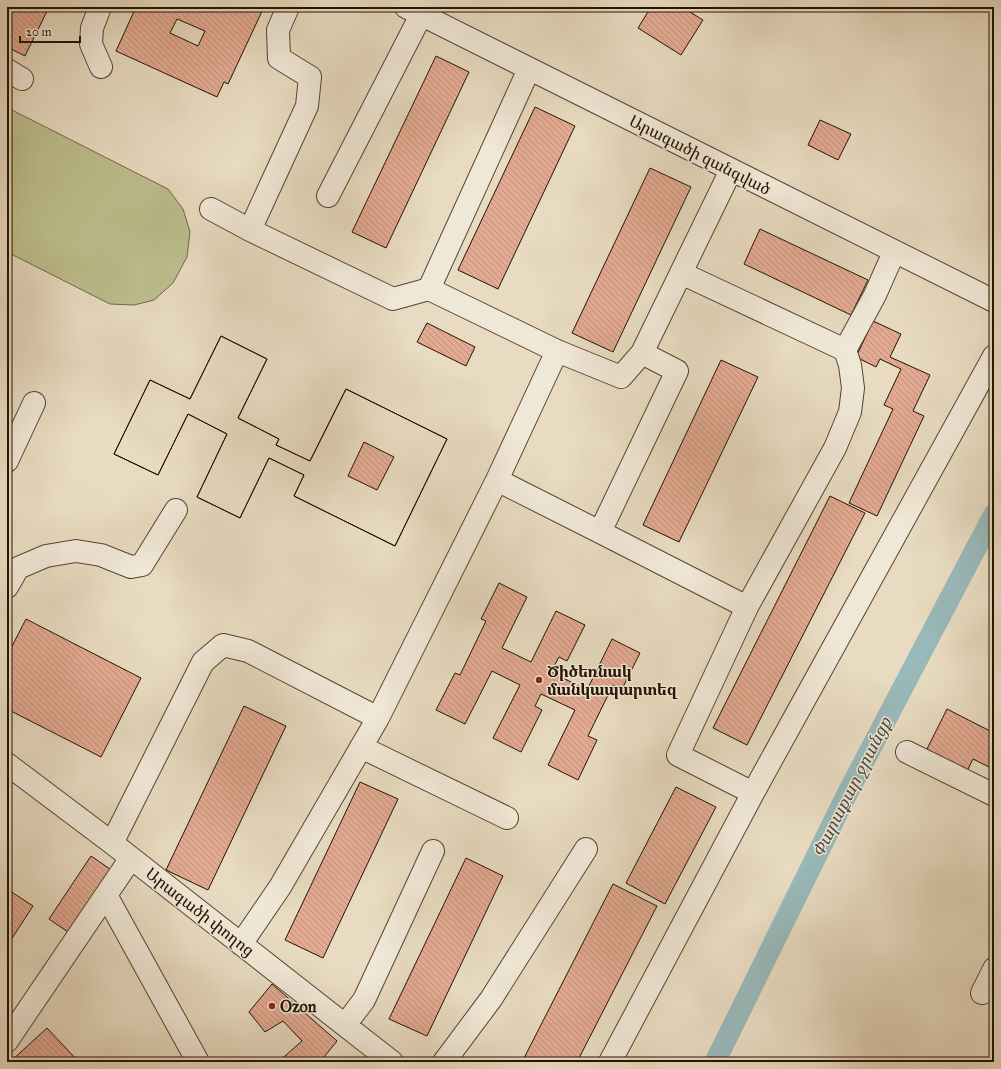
<svg xmlns="http://www.w3.org/2000/svg" width="1001" height="1069" font-family="'IM FELL Great Primer','Noto Serif Armenian',serif">
  <style>
    .green { fill: #bdbe8e; stroke: #706848 }
    .lines { fill: none; stroke-linecap: round; stroke-linejoin: round }
    .canal { stroke: #99b9ba; stroke-width: 21 }
    .building { fill: url(#building-back-hatch); stroke: #241201; fill-rule: evenodd }
    .minor-casing { stroke: #554431; stroke-width: 24 }
    .minor { stroke: #f0e8d7; stroke-width: 22 }
    .poi-dot { fill: #8f2418; stroke: #f0e8d7; stroke-width: 1.5 }
    .labels { text-anchor: middle; dominant-baseline: central; stroke-width: 3; stroke-linejoin: round; paint-order: stroke }
    .street-label { font-size: 16px; fill: #241201; stroke: #f0e8d7 }
    .poi-label { font-size: 16px; font-weight: bold; fill: #241201; stroke: #f0e8d7; text-anchor: start }
    .water-label { font-size: 17px; font-style: italic; fill: #4d4c42; stroke: #f0e8d7 }
  </style>
  <defs>
    <pattern id="building-back-hatch" width="6" height="6" patternUnits="userSpaceOnUse"><rect width="6" height="6" fill="#e2aa92"/><path d="M-1 5l2 2M0 0l6 6M5-1l2 2" fill="none" stroke="#c2917c"/></pattern>
  </defs>
  <rect width="100%" height="100%" fill="#e8dbc1"/>
  <filter id="stains"><feTurbulence type="fractalNoise" baseFrequency=".005" numOctaves="4"/><feColorMatrix values="0 0 0 0 .2 0 0 0 0 .09 0 0 0 0 .02 0 0 0 .5 -.17"/></filter>
  <radialGradient id="worn" r=".72"><stop offset=".6" stop-color="#630" stop-opacity="0"/><stop offset="1" stop-color="#630" stop-opacity=".3"/></radialGradient>
  <path class="green" d="M7 109H10L168 189 183 209 190 232 187 257 173 283 154 300 134 305 110 304 7 252Z"/>
  <g class="lines">
    <path class="canal" d="M715 1062 848 792 994 514"/>
  </g>
  <path class="building" d="M7 7H49L25 56 7 47Z
    M136 7H264L228 84 224 82 217 97 116 51ZM177 19 205 31 198 46 170 33Z
    M651 7H682L703 20 681 55 638 28Z
    M436 56 469 72 386 248 352 232Z
    M535 107 575 126 498 289 458 270Z
    M820 120 851 134 838 160 808 145Z
    M650 168 691 187 613 352 572 333Z
    M760 229 868 280 851 315 744 264Z
    M873 321 901 334 890 357 930 375 913 411 924 416 877 516 849 503 893 409 884 405 901 369 880 359 876 367 856 357Z
    M427 323 475 347 466 366 417 342Z
    M221 336 267 359 238 418 279 439 276 445 310 461 346 389 447 439 395 546 294 496 304 475 269 458 240 518 197 497 227 434 188 414 158 475 114 454 150 380 190 399ZM364 442 394 457 377 490 348 476Z
    M221 336 267 359 238 418 279 439 276 445 310 461 346 389 447 439 395 546 294 496 304 475 269 458 240 518 197 497 227 434 188 414 158 475 114 454 150 380 190 399Z
    M721 360 758 377 679 542 643 525Z
    M830 496 865 513 747 745 713 728Z
    M499 583 527 597 502 648 531 662 556 611 585 625 567 661 559 657 551 672 587 690 612 639 640 653 622 689 613 685 588 736 597 740 578 780 548 765 575 710 541 694 535 706 542 710 521 752 493 738 520 685 492 671 465 724 436 710 455 673 460 675 486 621 481 619Z
    M26 619 141 678 101 757 7 709V656Z
    M244 706 286 726 208 890 166 870Z
    M947 709 994 733V763L991 768 973 759 965 775 924 755Z
    M360 782 398 799 323 958 285 940Z
    M676 787 716 807 665 904 626 883Z
    M91 856 110 869 68 932 49 919Z
    M466 858 503 876 427 1036 389 1019Z
    M613 884 657 906 577 1062H522Z
    M7 889 33 906 7 946Z
    M272 984 337 1041 320 1062H278L302 1041 283 1021 265 1032 249 1012Z
    M47 1028 79 1062H10Z"/>
  <g class="lines">
    <defs>
      <path id="minor" d="M100 7 92 28 91 44 101 67
        M406 7 994 301
        M7 70 22 79
        M328 196 421 15
        M211 209 250 230 393 299 429 289 557 351 621 377 642 353 731 170
        M250 230 307 106 310 77 279 58 278 30 288 7
        M681 273 845 350
        M429 289 529 69
        M7 461 34 403
        M497 480 600 532 747 607 678 755 753 793
        M600 532 677 371 642 353
        M7 587 18 568 46 556 76 551 101 555 131 567 142 565 176 510
        M747 607 835 448 850 412 853 388 850 365 845 350 875 295 894 252
        M361 747 507 818
        M907 752 994 795
        M7 764 112 843 392 1062
        M112 843 203 662 223 645 248 651 378 718
        M106 895 198 1062
        M241 944 280 887 378 718 497 480 557 351
        M982 993 994 969
        M345 1025 364 1000 433 851
        M7 1041 131 858
        M444 1062 491 999 586 849
        M610 1062 753 793 994 356"/>
    </defs>
    <use href="#minor" class="minor-casing"/>
    <use href="#minor" class="minor"/>
  </g>
  <g class="poi-dot">
    <circle cx="539" cy="680" r="4"/>
    <circle cx="272" cy="1006" r="4"/>
  </g>
  <g class="labels">
    <g class="street-label">
      <text transform="translate(700 155) rotate(27)">Արագածի զանգված</text>
      <text transform="translate(200 912) rotate(38)">Արագածի փողոց</text>
    </g>
    <g class="poi-label">
      <text x="547" y="671">Ծիծեռնակ<tspan x="547" dy="18">մանկապարտեզ</tspan></text>
      <text x="280" y="1006">Ozon</text>
    </g>
    <g class="water-label">
      <text transform="translate(852 787) rotate(-63)">Փարաքար ջրանցք</text>
    </g>
  </g>
  <rect width="1001" height="1069" fill="none" stroke="#e8dbc1" stroke-width="24"/>
  <rect x="8" y="8" width="985" height="1053" fill="none" stroke="#241201" stroke-width="2"/>
  <rect x="12" y="12" width="977" height="1045" fill="none" stroke="#241201"/>
  <path d="M20 36v6h60v-6" fill="none" stroke="#241201" stroke-width="2"/>
  <text x="26" y="36" font-size="12" fill="#241201" stroke="#f0e8d7" stroke-width="3" paint-order="stroke">20 m</text>
  <rect width="100%" height="100%" filter="url(#stains)"/>
  <rect width="100%" height="100%" fill="url(#worn)"/>
</svg>
